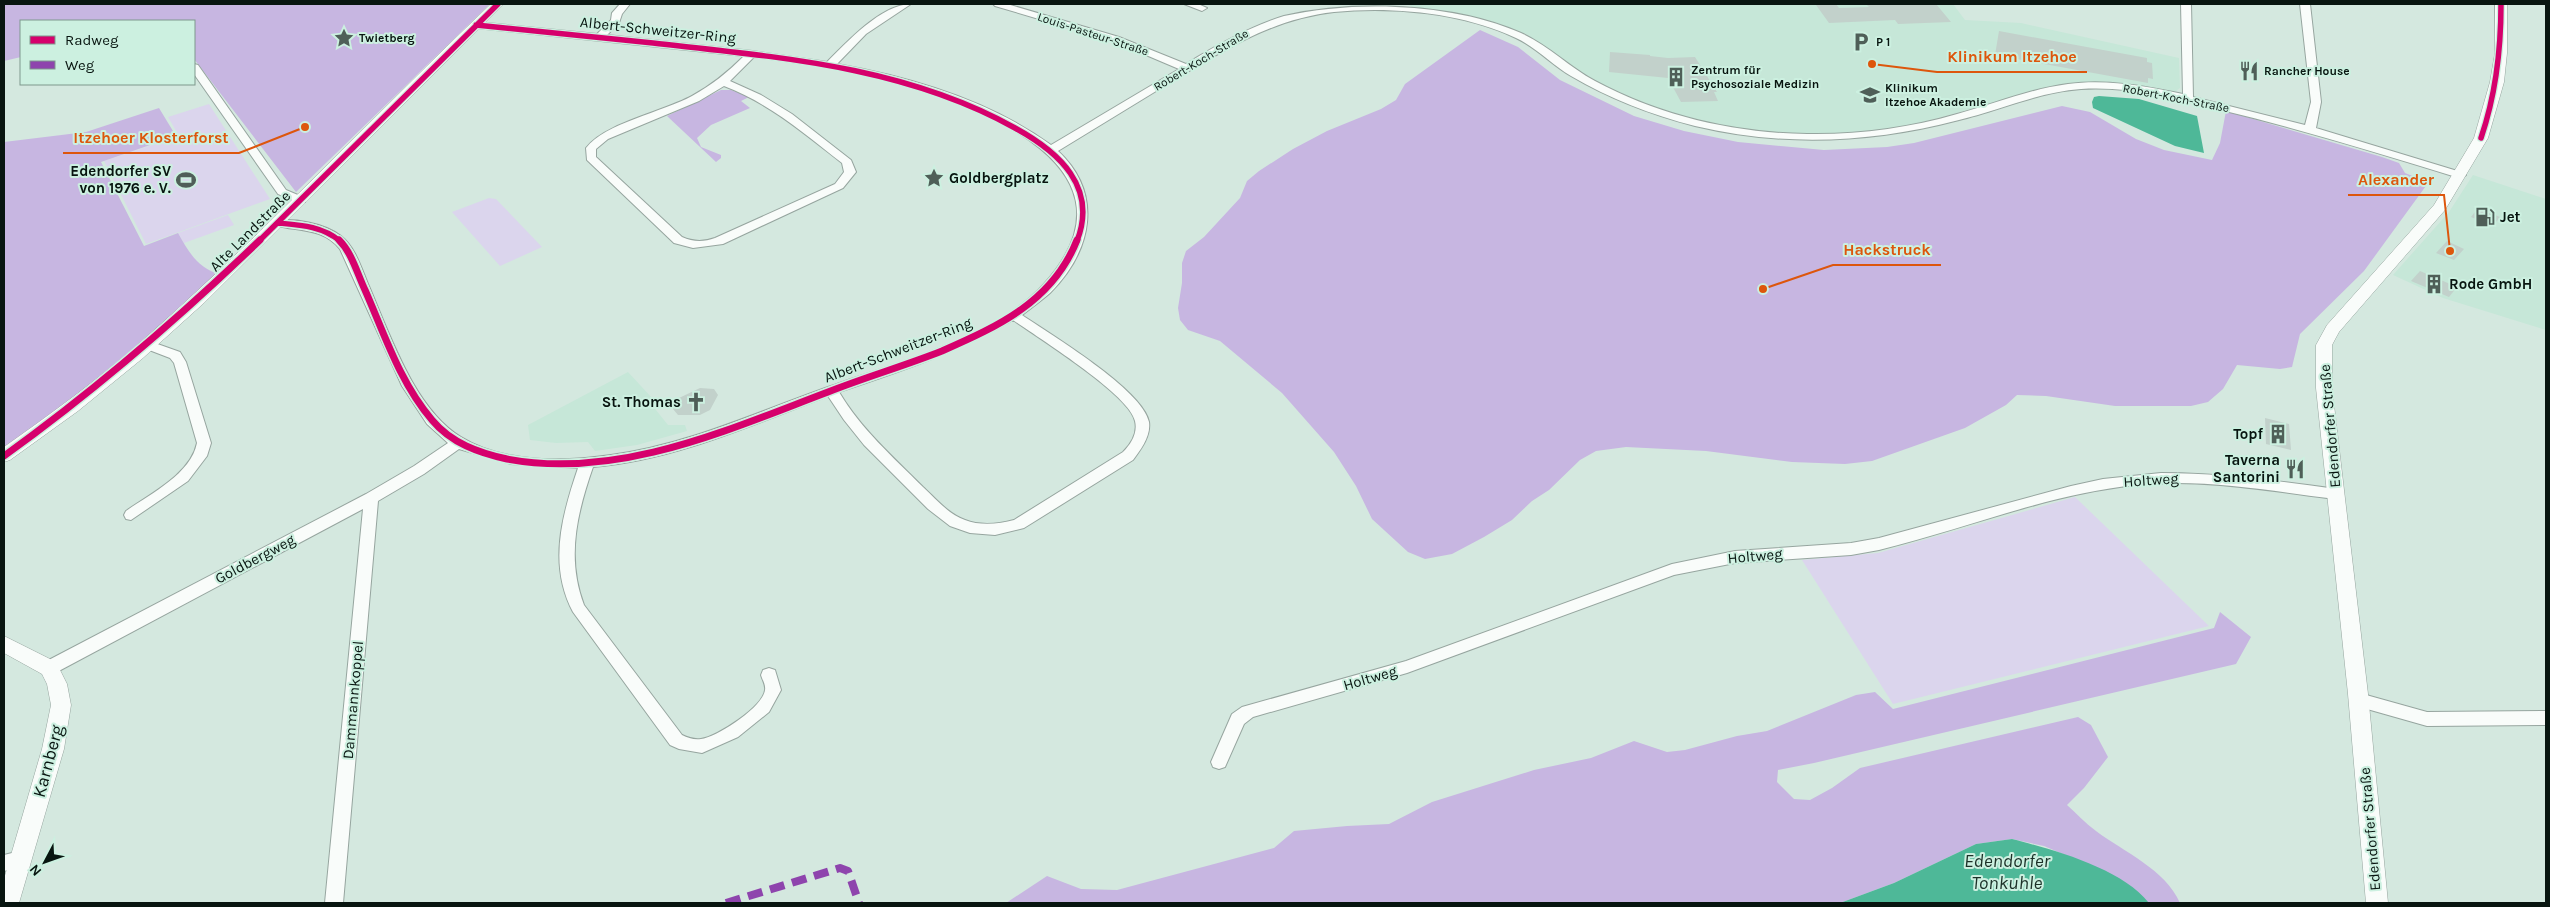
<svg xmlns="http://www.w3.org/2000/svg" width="2550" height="907" font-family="Karla,sans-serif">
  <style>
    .built { fill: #c6e7d8 }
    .green { fill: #dbd5ed }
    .forest { fill: #c7b6e1 }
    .water { fill: #4eb898 }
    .building { fill: #c2d1cb }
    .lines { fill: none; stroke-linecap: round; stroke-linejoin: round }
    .minor-casing { stroke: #96a59f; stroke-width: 2 }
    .tertiary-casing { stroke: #96a59f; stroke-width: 1 }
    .minor { fill: #f9fcfa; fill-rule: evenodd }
    .tertiary { fill: #f9fcfa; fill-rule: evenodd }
    .quiet { stroke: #8e44ad; stroke-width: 8; stroke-dasharray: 15 8; stroke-linecap: butt }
    .cycleway-far1-casing { stroke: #ccf0e0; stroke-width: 8 }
    .cycleway-casing { stroke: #ccf0e0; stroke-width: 10 }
    .cycleway-far1 { stroke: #d6006c; stroke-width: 5.5 }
    .cycleway { stroke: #d6006c; stroke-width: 7 }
    .labels { text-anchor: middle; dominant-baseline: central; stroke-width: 4; stroke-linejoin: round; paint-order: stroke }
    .far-street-label { font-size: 12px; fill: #081510; stroke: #ccf0e0 }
    .far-poi-label { font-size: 12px; font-weight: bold; fill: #081510; stroke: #ccf0e0; text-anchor: start }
    .street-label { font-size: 15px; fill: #081510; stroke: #ccf0e0 }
    .poi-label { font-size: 15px; font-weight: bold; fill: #081510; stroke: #ccf0e0; text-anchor: end }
    .near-street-label { font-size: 18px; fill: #081510; stroke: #ccf0e0 }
    .near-water-label { font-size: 19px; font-style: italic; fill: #1c3128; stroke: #ccf0e0 }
    .leader { fill: none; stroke: #dd560c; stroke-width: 2 }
    .callout-dot { fill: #dd560c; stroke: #ccf0e0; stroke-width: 2 }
    .callout-label { font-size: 16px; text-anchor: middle; font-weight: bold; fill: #dd560c; stroke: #ccf0e0; stroke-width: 4; stroke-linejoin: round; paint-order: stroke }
  </style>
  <rect width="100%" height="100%" fill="#d4e8df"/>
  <path class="built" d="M1407 4H1953L1965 20 2021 23 2179 58 2180 88 2176 91H2165L2119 83H2079L2054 87 1889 131 1828 134 1766 132 1731 128 1656 109 1608 89 1557 59 1544 46 1526 34 1496 23 1414 8Z
    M2473 175 2546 199V330L2443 298 2393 275 2449 212Z
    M628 372 653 399 652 405 668 425H685L687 431 637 445 595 451 588 442 556 443 530 440 528 425Z"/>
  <path class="green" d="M209 104 270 199 146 244 104 161 179 136 168 117Z
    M489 198 496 199 542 247 500 266 452 212Z
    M228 215 234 225 184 243 178 233Z
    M2075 497 2209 626 1893 704 1802 560 1878 553Z"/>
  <path class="forest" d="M4 4H490L296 192 194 59V21H21V57L4 61Z
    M1480 30 1518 47 1560 80 1634 116 1684 131 1738 142 1824 150 1887 147 1914 143 2062 106 2090 112 2136 139 2164 150 2212 160 2220 143 2226 111 2382 157 2399 163 2405 173 2410 175 2431 179 2364 271 2300 334 2292 367 2280 369 2237 365 2223 389 2208 402 2191 406H2115L2046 396 2017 395 2006 405 1965 428 1872 461 1845 464 1792 462 1706 451 1626 447 1596 451 1580 460 1549 490 1532 501 1512 520 1484 537 1452 554 1425 559 1408 552 1372 519 1356 486 1334 452 1282 393 1220 341 1188 330 1180 320 1178 308 1182 283V263L1186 251 1204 237 1240 198 1247 181 1259 171 1293 149 1327 131 1381 109 1396 100 1405 84Z
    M721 90H731L749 97 741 101 750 108 711 125 697 138 701 147 721 155V158L716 162 667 116Z
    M159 108 176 136 101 162 144 246 178 233C189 253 198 268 221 275L55 414 4 449V142L86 132Z
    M2220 612 2251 637 2236 664 1814 763 1778 770 1777 782 1794 799 1810 800 1832 788 1860 768 2078 717 2091 725 2108 757 2084 788 2067 805C2076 813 2085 823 2096 831 2124 852 2165 869 2180 903H2149L2127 885 2110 874 2044 846 2012 839 1976 844 1894 883 1840 903H1006L1047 876 1081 889 1117 890 1274 848 1294 831 1347 826 1389 824 1432 802 1534 770 1591 758 1634 741 1667 752 1685 750 1737 736 1767 731 1856 695 1875 692 1893 709 2214 628Z"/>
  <path class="water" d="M2099 96 2139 99 2197 116 2204 153 2175 146 2093 108 2092 102 2094 97Z
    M2012 839C2054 850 2121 868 2149 903H1840L1894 883 1976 844Z"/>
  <path class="building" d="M1836 4 1839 8 1869 7 1866 4H1936L1951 22 1898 24 1895 20 1829 23 1816 5Z
    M1999 31 2147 58V62L2152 63 2153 79 2148 78V83L1995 55Z
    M1610 52 1650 55V56L1668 58 1695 57 1717 92H1714L1718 101 1681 102 1668 78 1609 72Z
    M2478 208 2486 211 2500 217 2493 226 2471 217Z
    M2447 241 2464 249 2454 260 2436 253Z
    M2420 271 2457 287 2449 297 2411 281Z
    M700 388 714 389 718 395 710 410 700 415H678L673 409 679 398Z
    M2265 418 2289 424 2291 450 2266 444Z"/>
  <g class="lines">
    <defs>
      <path id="minor" d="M620 4H630L622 14 619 23 607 35 752 51 827 62C847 42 882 4 911 4L866 34 837 64C911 77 989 100 1051 145L1179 69 1113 41 995 6 993 4H1007L1119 37 1186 64C1217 45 1249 27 1284 16 1356 0 1453 3 1521 33 1548 45 1569 67 1595 81 1660 116 1734 133 1807 134 1857 135 1909 128 1957 114 1994 104 2030 89 2068 84 2107 79 2145 86 2183 94L2181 4H2191L2193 97 2305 125 2311 102 2300 4H2310L2321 102 2316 128 2464 173 2466 175 2460 178 2456 177C2378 153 2300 129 2221 110 2175 98 2129 86 2081 89 2039 92 2000 110 1959 120 1872 143 1783 147 1695 126 1652 115 1610 99 1571 76 1552 65 1537 48 1516 38 1463 13 1393 6 1334 12 1270 19 1219 53 1166 85 1130 107 1094 129 1058 151 1104 194 1092 251 1050 293 1041 301 1031 308 1022 315 1050 334 1143 390 1149 422 1151 436 1141 449 1133 460L1024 528 995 535 970 533 950 526 928 509 864 445 844 420 828 396C752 425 675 460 593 467 577 513 566 558 584 605L682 735C688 738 694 740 701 739 717 737 763 707 765 690 766 685 762 679 761 675L763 670 769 668 775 670 781 690 769 712 738 737 702 753 679 749 670 745 573 612C548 565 562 515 578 468L511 464 459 449 424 474 378 501 343 903H325L363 509 55 673 49 674 43 673 41 668 43 663 366 494 414 466 448 443 427 424 402 386 340 249C322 227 298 232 274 225V221C294 218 324 223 341 236 355 247 361 267 368 284 389 332 414 409 461 437 503 463 564 462 611 455 688 445 759 411 831 386 897 362 996 338 1044 284 1148 169 982 106 892 82 847 69 800 63 754 57L730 81 761 95 792 114 851 160 856 172 843 188 723 244 693 248 674 243 587 160 586 148C605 123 663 112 692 96 712 85 728 72 744 56L476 28 471 25 476 22 597 34 611 20 612 13ZM724 86C769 103 805 134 842 163L844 172 835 184 715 238C704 242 693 242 682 237L596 157V149L608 139 699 101ZM1013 320C1037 337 1130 395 1135 421 1138 433 1131 444 1123 452L1014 520C999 524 980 526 965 520 948 514 936 499 923 487 893 457 861 429 839 392 899 372 958 352 1013 320Z
        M1184 4H1198L1207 8 1202 11Z
        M194 64 198 65 286 190 305 198V202H297L278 194 194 74Z
        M149 341 180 352 186 362 211 443 207 456 188 481 131 520 126 519 124 515 126 511C150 494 191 474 197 443L174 363 170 358 144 348 143 345 144 342Z
        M2161 473C2220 473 2278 481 2336 489L2341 490 2343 494 2341 498 2336 499C2270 491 2203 478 2136 485 2048 494 1965 529 1879 550L1851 555 1735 563 1674 575 1407 673 1253 717 1244 724 1225 767 1219 769 1213 767 1211 762 1232 714 1242 707 1406 661 1672 564 1735 551 1851 543 1879 538 2071 486 2103 479Z
        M2359 693 2427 712 2546 711V725L2427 726 2353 705 2351 700 2353 695Z
        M20 851 26 853 29 859 26 865 4 871V855Z"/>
      <path id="tertiary" d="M491 4H504L205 302 143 358 78 411 10 460 4 462V447C48 416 92 384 133 349 258 240 371 118 491 4Z
        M2495 4H2507V53L2504 82 2488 138 2445 210 2339 332 2332 345V388L2368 694 2388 903H2366L2348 694 2316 388V345L2327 325 2434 205 2474 138 2490 82 2495 53Z
        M4 636 56 662 67 684 71 705 64 749 19 903H4V879L42 749 51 705 47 684 42 674 4 653Z"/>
    </defs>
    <use href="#minor" class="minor-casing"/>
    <use href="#tertiary" class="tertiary-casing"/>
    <use href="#minor" class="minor"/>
    <use href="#tertiary" class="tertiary"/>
    <path class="quiet" d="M726 903 840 868 848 871 859 903"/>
    <defs>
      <path id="cycleway-far1" d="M476 25C535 31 594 37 653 43 777 57 904 66 1015 128 1059 152 1098 187 1077 241
        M2481 138C2496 94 2501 50 2501 4
        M278 223C300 225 322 226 340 241
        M259 241 498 4"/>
      <path id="cycleway" d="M339 240C352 253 357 273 365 290 384 333 400 383 432 420 451 443 479 453 507 459 618 480 727 430 828 392 866 377 904 366 942 351 999 326 1053 301 1077 240
        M4 456C97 389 178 319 260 240"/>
    </defs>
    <use href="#cycleway-far1" class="cycleway-far1-casing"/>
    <use href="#cycleway" class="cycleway-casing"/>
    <use href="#cycleway-far1" class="cycleway-far1"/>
    <use href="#cycleway" class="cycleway"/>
  </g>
  <defs>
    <symbol id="sight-bare" viewBox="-9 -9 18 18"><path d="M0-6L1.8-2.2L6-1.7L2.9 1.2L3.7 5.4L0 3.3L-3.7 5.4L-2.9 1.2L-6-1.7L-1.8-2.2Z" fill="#4f5f58" stroke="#ccf0e0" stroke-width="2.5" paint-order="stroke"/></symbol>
    <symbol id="parking-bare" viewBox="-9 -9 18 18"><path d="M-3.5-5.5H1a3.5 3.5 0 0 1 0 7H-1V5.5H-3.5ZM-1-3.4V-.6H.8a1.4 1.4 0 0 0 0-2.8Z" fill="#4f5f58" stroke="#ccf0e0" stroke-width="2.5" paint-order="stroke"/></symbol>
    <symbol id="restaurant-bare" viewBox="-9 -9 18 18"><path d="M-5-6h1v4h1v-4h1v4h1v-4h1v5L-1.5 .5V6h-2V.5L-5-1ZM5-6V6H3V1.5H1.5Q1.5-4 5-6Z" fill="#4f5f58" stroke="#ccf0e0" stroke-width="2.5" paint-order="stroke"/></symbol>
    <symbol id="building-bare" viewBox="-9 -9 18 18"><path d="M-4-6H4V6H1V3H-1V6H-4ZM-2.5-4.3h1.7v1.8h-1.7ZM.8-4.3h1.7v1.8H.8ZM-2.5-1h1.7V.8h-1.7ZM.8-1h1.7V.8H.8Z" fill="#4f5f58" stroke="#ccf0e0" stroke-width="2.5" paint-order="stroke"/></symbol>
    <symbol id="school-bare" viewBox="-9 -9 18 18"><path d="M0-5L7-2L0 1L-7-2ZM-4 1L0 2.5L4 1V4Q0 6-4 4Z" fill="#4f5f58" stroke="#ccf0e0" stroke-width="2.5" paint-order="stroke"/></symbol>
    <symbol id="stadium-bare" viewBox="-9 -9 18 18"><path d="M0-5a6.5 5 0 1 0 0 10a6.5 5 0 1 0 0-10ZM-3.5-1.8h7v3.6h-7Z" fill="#4f5f58" stroke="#ccf0e0" stroke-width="2.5" paint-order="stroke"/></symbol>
    <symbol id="fuel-bare" viewBox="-9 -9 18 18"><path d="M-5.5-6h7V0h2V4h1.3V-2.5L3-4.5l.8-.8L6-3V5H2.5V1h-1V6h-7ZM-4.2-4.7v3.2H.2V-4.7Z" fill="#4f5f58" stroke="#ccf0e0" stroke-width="2.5" paint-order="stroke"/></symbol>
    <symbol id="church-bare" viewBox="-9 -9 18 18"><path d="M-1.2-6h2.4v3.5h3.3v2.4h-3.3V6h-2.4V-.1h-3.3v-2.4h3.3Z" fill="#4f5f58" stroke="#ccf0e0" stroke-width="2.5" paint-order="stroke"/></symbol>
  </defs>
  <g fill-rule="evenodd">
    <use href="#sight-bare" x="330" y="24" width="28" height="28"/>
    <use href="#parking-bare" x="1847" y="28" width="28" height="28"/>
    <use href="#restaurant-bare" x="2235" y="57" width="28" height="28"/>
    <use href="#building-bare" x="1662" y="63" width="28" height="28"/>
    <use href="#school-bare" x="1856" y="81" width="28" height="28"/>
    <use href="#sight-bare" x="920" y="164" width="28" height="28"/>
    <use href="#stadium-bare" x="172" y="166" width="28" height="28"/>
    <use href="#fuel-bare" x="2471" y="203" width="28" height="28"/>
    <use href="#building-bare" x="2420" y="270" width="28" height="28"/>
    <use href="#church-bare" x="682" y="388" width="28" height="28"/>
    <use href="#building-bare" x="2264" y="420" width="28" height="28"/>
    <use href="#restaurant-bare" x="2281" y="455" width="28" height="28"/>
  </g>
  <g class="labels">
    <g class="far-street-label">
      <text transform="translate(1093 34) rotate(18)">Louis-Pasteur-Straße</text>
      <text transform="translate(1201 60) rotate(-31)">Robert-Koch-Straße</text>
      <text transform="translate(2176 98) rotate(11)">Robert-Koch-Straße</text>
    </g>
    <g class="far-poi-label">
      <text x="359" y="38">Twietberg</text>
      <text x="1876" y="42">P 1</text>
      <text x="1691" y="70">Zentrum für<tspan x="1691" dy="14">Psychosoziale Medizin</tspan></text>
      <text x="2264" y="71">Rancher House</text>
      <text x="1885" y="88">Klinikum<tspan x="1885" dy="14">Itzehoe Akademie</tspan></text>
    </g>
    <g class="street-label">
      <text transform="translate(658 30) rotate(6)">Albert-Schweitzer-Ring</text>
      <text transform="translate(250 231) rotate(-45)">Alte Landstraße</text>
      <text transform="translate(898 350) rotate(-21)">Albert-Schweitzer-Ring</text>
      <text transform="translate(2330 426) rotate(-95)">Edendorfer Straße</text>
      <text transform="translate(2151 480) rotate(-4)">Holtweg</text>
      <text transform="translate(1755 556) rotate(-5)">Holtweg</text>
      <text transform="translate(255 559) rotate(-28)">Goldbergweg</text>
      <text transform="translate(1370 678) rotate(-16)">Holtweg</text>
      <text transform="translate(353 700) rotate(-85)">Dammannkoppel</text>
      <text transform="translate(2370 829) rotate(-95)">Edendorfer Straße</text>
    </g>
    <g class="poi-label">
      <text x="171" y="171">Edendorfer SV<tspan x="171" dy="17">von 1976 e. V.</tspan></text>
      <text x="949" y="178" text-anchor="start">Goldbergplatz</text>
      <text x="2500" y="217" text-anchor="start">Jet</text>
      <text x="2449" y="284" text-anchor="start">Rode GmbH</text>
      <text x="681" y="402">St. Thomas</text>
      <text x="2263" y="434">Topf</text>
      <text x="2280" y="460">Taverna<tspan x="2280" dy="17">Santorini</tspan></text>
    </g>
    <g class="near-street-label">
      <text transform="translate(48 761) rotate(-75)">Karnberg</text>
    </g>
    <g class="near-water-label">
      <text x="2007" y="861">Edendorfer<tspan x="2007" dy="22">Tonkuhle</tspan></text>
    </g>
  </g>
  <path class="leader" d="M1872 64L1937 72H2087M305 127L239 153H63M2450 251L2444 195H2348M1763 289L1833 265H1941"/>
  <g class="callout-dot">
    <circle cx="1872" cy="64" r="5"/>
    <circle cx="305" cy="127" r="5"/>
    <circle cx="2450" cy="251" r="5"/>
    <circle cx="1763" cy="289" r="5"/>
  </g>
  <g class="callout-label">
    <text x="2012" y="62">Klinikum Itzehoe</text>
    <text x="151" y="143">Itzehoer Klosterforst</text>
    <text x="2396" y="185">Alexander</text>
    <text x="1887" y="255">Hackstruck</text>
  </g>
  <rect width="2550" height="907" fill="none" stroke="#081510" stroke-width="10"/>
  <rect x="20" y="20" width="175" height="65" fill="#ccf0e0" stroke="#7e988d"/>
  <rect x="30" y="36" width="25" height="8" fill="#d6006c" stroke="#7e988d"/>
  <text x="65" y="45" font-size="15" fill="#081510">Radweg</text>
  <rect x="30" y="61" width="25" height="8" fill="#8e44ad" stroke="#7e988d"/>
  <text x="65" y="70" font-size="15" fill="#081510">Weg</text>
  <g transform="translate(45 862) rotate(229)" stroke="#ccf0e0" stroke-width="4" paint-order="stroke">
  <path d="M0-4L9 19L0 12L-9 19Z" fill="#081510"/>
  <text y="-8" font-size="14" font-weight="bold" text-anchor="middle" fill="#081510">N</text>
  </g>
</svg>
